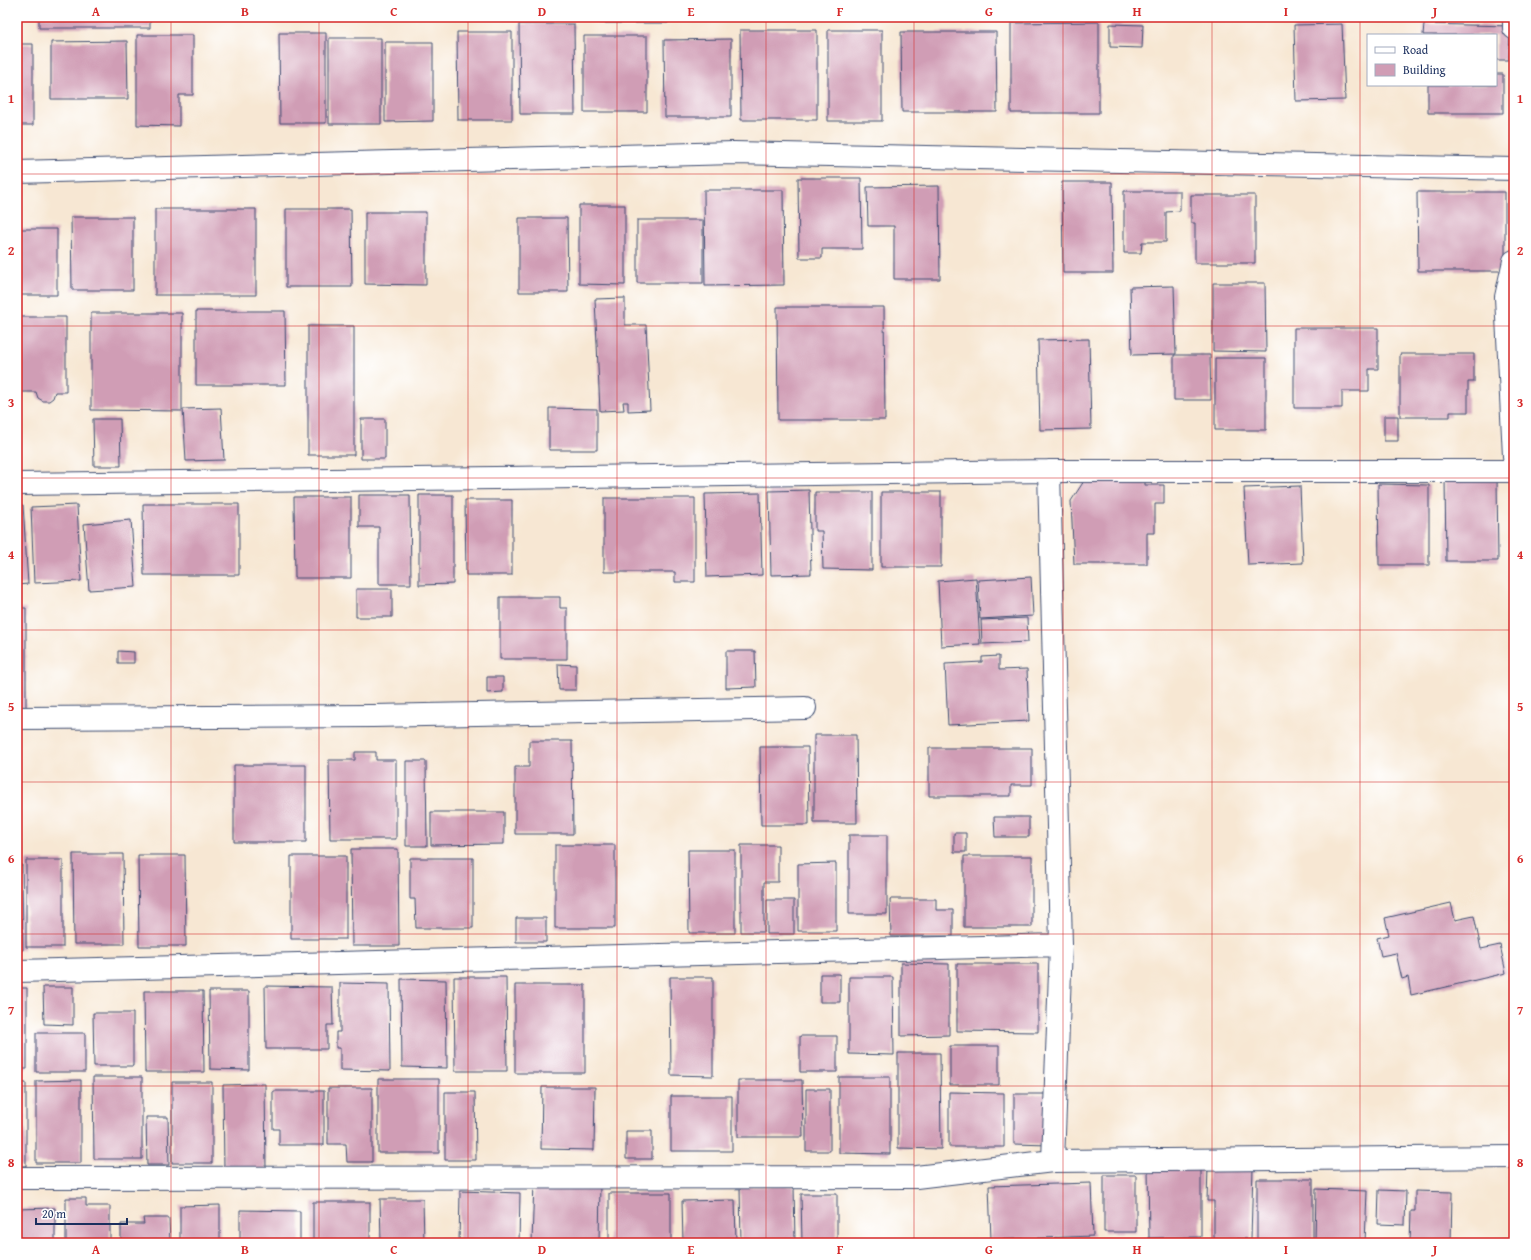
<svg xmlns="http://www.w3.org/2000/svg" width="1531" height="1260" font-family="'Gentium Book Plus',serif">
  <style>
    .building { fill: #d09db5 }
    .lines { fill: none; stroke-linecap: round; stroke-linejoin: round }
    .minor-casing { stroke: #3c4b70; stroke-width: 24 }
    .minor { stroke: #fff; stroke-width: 22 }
    .grid { fill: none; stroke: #d62828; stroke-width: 1; stroke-opacity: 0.55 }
    .neatline { fill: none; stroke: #d62828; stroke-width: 1.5 }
    .grid-label { font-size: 13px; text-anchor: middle; font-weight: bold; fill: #d62828 }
  </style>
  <rect width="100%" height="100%" fill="#fff"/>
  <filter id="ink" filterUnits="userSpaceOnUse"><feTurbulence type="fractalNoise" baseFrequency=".025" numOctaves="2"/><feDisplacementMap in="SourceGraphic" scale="8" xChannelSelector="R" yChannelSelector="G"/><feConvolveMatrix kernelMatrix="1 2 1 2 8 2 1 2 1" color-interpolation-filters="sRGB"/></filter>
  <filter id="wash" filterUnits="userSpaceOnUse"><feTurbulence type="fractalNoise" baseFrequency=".012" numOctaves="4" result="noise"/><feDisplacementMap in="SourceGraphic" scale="16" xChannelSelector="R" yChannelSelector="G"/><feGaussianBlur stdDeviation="0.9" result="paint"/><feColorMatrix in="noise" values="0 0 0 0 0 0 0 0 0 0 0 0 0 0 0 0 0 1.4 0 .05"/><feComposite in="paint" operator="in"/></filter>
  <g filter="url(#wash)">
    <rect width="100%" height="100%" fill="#f7e7d3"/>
    <g id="blocks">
      <path class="building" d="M39 17H150V28H39Z
        M600 17H668V23H600Z
        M1099 22V113H1011V23Z
        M519 24H574L575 114H520Z
        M1110 24 1143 25 1142 48 1110 47Z
        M1342 24 1345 100 1296 101 1294 25Z
        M1424 24 1510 26 1509 60H1496V35H1423Z
        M740 30H817V120H741Z
        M828 30H882V121H828Z
        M457 32H512V120H458Z
        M901 32H996L997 112H902Z
        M279 33H326V123H280Z
        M137 35H193V95H179V126L137 125Z
        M584 36H647V112H584Z
        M329 38H381V124H329Z
        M731 39V117H665L664 40Z
        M127 41 128 99H51V42Z
        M385 42H433V121L385 122Z
        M17 44H33V125H17Z
        M1496 74H1503V113H1428V85H1496Z
        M798 178H861L862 249H822V258H799Z
        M1062 182H1112L1113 273H1063Z
        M939 186 940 279H894V226H868L867 187Z
        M704 190H783L784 285 705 286Z
        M1124 191H1180V211L1166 212V242H1142L1141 253H1124Z
        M1417 192H1505V271H1418Z
        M1191 195H1255V263H1195V223H1191Z
        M579 205H625V285L579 284Z
        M155 209H256V295H155Z
        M286 209H351L352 287H286Z
        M365 212H426V285L365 284Z
        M71 217H133V290H72Z
        M519 218H567L568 292H519Z
        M637 220H703V283H637Z
        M17 229H57V295H17Z
        M1213 283H1265L1266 352 1213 351Z
        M1174 286 1176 354 1132 355 1130 287Z
        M625 298V325H646L650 410 628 411V402H623L624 410 600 411 595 299Z
        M777 307H884L885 420H778Z
        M196 311H285L286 385H196Z
        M91 313H182V411L91 410Z
        M17 317H66V392H55L53 398 49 401H43L38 398 36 392H17Z
        M308 326H354V455H308Z
        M1294 328H1378V369H1369V391H1342V408H1294Z
        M1089 339 1091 429 1040 430 1038 340Z
        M1400 354H1474V382H1468V412H1450V417H1400Z
        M1174 355H1210L1211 400H1174Z
        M1215 358H1266V430H1215Z
        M221 408 224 460 186 461 183 409Z
        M549 408 597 409V450H549Z
        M1384 416H1398V441H1384Z
        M93 419H120L121 466H94Z
        M361 419H385V459H361Z
        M1445 477H1497L1498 561H1446Z
        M1145 480V485H1164V504H1155V533H1147V564H1074L1071 501 1084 481Z
        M1378 484 1429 485V565H1379Z
        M1300 486 1303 563 1248 565 1244 488Z
        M809 490 811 574 771 575 769 491Z
        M815 492H872V570L823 569 822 531H815Z
        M881 492H941V567H881Z
        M760 493 762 575 707 577 705 494Z
        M359 495H410L411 584H379V527H359Z
        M419 495H453V584L419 585Z
        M294 497H351V578H295Z
        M604 498H695V582H675V572H604Z
        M465 500H512V575H466Z
        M143 504H239V575H144Z
        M23 505 28 584 17 585V506Z
        M77 505 81 581 34 583 31 507Z
        M131 520 136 587 89 590 84 524Z
        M1031 577 1033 616 980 619 978 580Z
        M976 578 980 644 941 646 938 581Z
        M356 589H392V617H356Z
        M500 597H560V608H567V659H500Z
        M17 608H26V708H17Z
        M1027 618 1028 642 982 644 981 620Z
        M118 651 134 652V663H118Z
        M726 651H755L756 687 726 688Z
        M999 656V670L1027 669 1029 721 948 725 945 664 982 662V657Z
        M558 664 576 665V690H559Z
        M487 677H503V692L487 693Z
        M814 735H856L857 823H814Z
        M529 741H572L573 834H515V767H529Z
        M760 747H808L809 825H761Z
        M929 748H1032V785H1011V796H929Z
        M355 752H376V760H396V839H330L329 760H355Z
        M406 761H426L427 846H406Z
        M234 765H306V842H234Z
        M431 812H504V844L431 845Z
        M994 817H1029V837H995Z
        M954 833H966V852H954Z
        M849 835H887V914H849Z
        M555 845H615V928H555Z
        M741 845H778V882H764V932H741Z
        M351 849H398L399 946H352Z
        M688 850H735V933H689Z
        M73 854H123L124 944H74Z
        M138 855H185L186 946H139Z
        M291 856H346V939H291Z
        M964 856H1032V927H964Z
        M410 858H473V928H416L415 899H410Z
        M26 860H63V947H26Z
        M836 863V931H798V864Z
        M17 865H22L23 950H17Z
        M890 899H936V910H953V936H891Z
        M767 900H794V934H767Z
        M1451 903 1455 920 1474 916 1481 949 1500 945 1506 973 1411 995 1408 977 1402 979 1396 953 1381 956 1377 938 1389 935 1385 918Z
        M516 918H546V942H516Z
        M901 963 949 964V1035L901 1036Z
        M957 964H1038V1032L957 1031Z
        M820 974H840V1002H820Z
        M454 977H506L507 1071H455Z
        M670 977H713V1076L671 1075Z
        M849 977H893L894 1055 849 1054Z
        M401 979 446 980 447 1068 402 1067Z
        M340 983 389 984 390 1071 340 1070V1048H336V1032H340Z
        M515 985H585V1073H515Z
        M265 986 332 987 333 1025H327V1049H266Z
        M43 987H73V1025L44 1024Z
        M17 988H27V1069H17Z
        M144 991H203L204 1072H145Z
        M209 991H249V1070L210 1069Z
        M93 1013H133V1066H94Z
        M36 1033H85V1072H36Z
        M800 1036H837V1072H800Z
        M950 1046H999V1085H950Z
        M898 1053H940L941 1149 898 1148Z
        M93 1077H142V1159H94Z
        M839 1077H890V1154L839 1153Z
        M378 1079H439V1153H378Z
        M81 1080V1163H36V1081Z
        M738 1080H802L803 1137H738Z
        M17 1082 26 1083V1166H17Z
        M172 1082H212V1163H172Z
        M265 1084 266 1170H224L223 1085Z
        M542 1087H595L594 1150 541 1149Z
        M328 1088H372V1162H347L346 1144H328Z
        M806 1089H830V1151H806Z
        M273 1091H324V1145H279V1129H273Z
        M445 1092H475L476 1160H445Z
        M949 1092 1004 1093V1147H949Z
        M1014 1094H1049V1145L1014 1144Z
        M671 1096H732V1151H671Z
        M146 1117H168L169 1165H147Z
        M626 1131H652V1159H626Z
        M1201 1166V1237L1149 1238 1148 1167Z
        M1208 1166 1253 1168 1251 1239 1214 1238V1201H1207Z
        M1104 1175H1136V1232H1104Z
        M1257 1179H1313V1243H1257Z
        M534 1181 600 1183 599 1243H532Z
        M1091 1183 1093 1236 991 1240 989 1186Z
        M794 1186 795 1243H741L740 1187Z
        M1316 1189 1367 1191 1365 1243H1315Z
        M1379 1190 1406 1191 1405 1225 1378 1224Z
        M460 1191 520 1193 519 1243H459Z
        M1415 1191 1452 1192 1451 1243H1410L1411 1211H1415Z
        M609 1193H671V1243H609Z
        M801 1194H837V1243H802Z
        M66 1198H86V1206H110V1243H66Z
        M380 1199H423L424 1243H381Z
        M735 1200 736 1243H683L682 1201Z
        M313 1202H370V1243H313Z
        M220 1205V1243H180V1206Z
        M55 1208V1243H17V1209Z
        M240 1210 300 1211V1243H240Z
        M143 1218H169L170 1243H121V1224H144Z"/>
    </g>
  </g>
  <g filter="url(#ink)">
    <use href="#blocks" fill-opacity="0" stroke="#3c4b70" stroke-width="1"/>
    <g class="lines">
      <defs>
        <path id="minor" d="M1514 17V28
          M17 172 734 153 1514 169
          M1514 261 1506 297 1514 456
          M1049 471 1061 945 1053 1161
          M17 484 1049 471H1514
          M17 718 373 716 805 708
          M17 971 1061 945
          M17 1178 916 1177 1053 1161 1514 1157"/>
      </defs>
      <use href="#minor" class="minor-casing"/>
      <use href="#minor" class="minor"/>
    </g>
  </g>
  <path class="grid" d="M171 17V1243M319 17V1243M468 17V1243M617 17V1243M766 17V1243M914 17V1243M1063 17V1243M1212 17V1243M1360 17V1243M17 174H1514M17 326H1514M17 478H1514M17 630H1514M17 782H1514M17 934H1514M17 1086H1514"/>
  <rect width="1531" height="1260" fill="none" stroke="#fff" stroke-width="44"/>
  <rect x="1367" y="34" width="130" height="52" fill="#ffffff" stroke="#a4acbf"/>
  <rect x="1375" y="47" width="20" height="6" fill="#ffffff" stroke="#a4acbf"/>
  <text x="1403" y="54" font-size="12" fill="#1b2f5e">Road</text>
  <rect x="1375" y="64" width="20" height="12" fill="#d09db5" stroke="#a4acbf"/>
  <text x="1403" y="74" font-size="12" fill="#1b2f5e">Building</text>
  <path d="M36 1218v6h91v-6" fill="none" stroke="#1b2f5e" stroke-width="2"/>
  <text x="42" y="1218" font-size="12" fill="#1b2f5e" stroke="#ffffff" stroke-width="3" paint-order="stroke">20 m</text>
  <rect x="22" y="22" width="1487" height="1216" class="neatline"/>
  <g class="grid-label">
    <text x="96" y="16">A</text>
    <text x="245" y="16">B</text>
    <text x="394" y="16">C</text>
    <text x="542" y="16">D</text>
    <text x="691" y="16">E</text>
    <text x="840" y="16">F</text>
    <text x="989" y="16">G</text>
    <text x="1137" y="16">H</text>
    <text x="1286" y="16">I</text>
    <text x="1435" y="16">J</text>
    <text x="11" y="103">1</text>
    <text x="1520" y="103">1</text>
    <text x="11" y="255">2</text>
    <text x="1520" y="255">2</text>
    <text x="11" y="407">3</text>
    <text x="1520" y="407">3</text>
    <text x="11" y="559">4</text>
    <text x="1520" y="559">4</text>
    <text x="11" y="711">5</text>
    <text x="1520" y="711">5</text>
    <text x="11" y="863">6</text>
    <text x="1520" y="863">6</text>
    <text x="11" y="1015">7</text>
    <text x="1520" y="1015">7</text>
    <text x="11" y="1167">8</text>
    <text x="1520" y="1167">8</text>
    <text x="96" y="1254">A</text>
    <text x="245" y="1254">B</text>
    <text x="394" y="1254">C</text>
    <text x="542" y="1254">D</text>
    <text x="691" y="1254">E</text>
    <text x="840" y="1254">F</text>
    <text x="989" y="1254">G</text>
    <text x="1137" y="1254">H</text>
    <text x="1286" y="1254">I</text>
    <text x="1435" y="1254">J</text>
  </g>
</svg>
